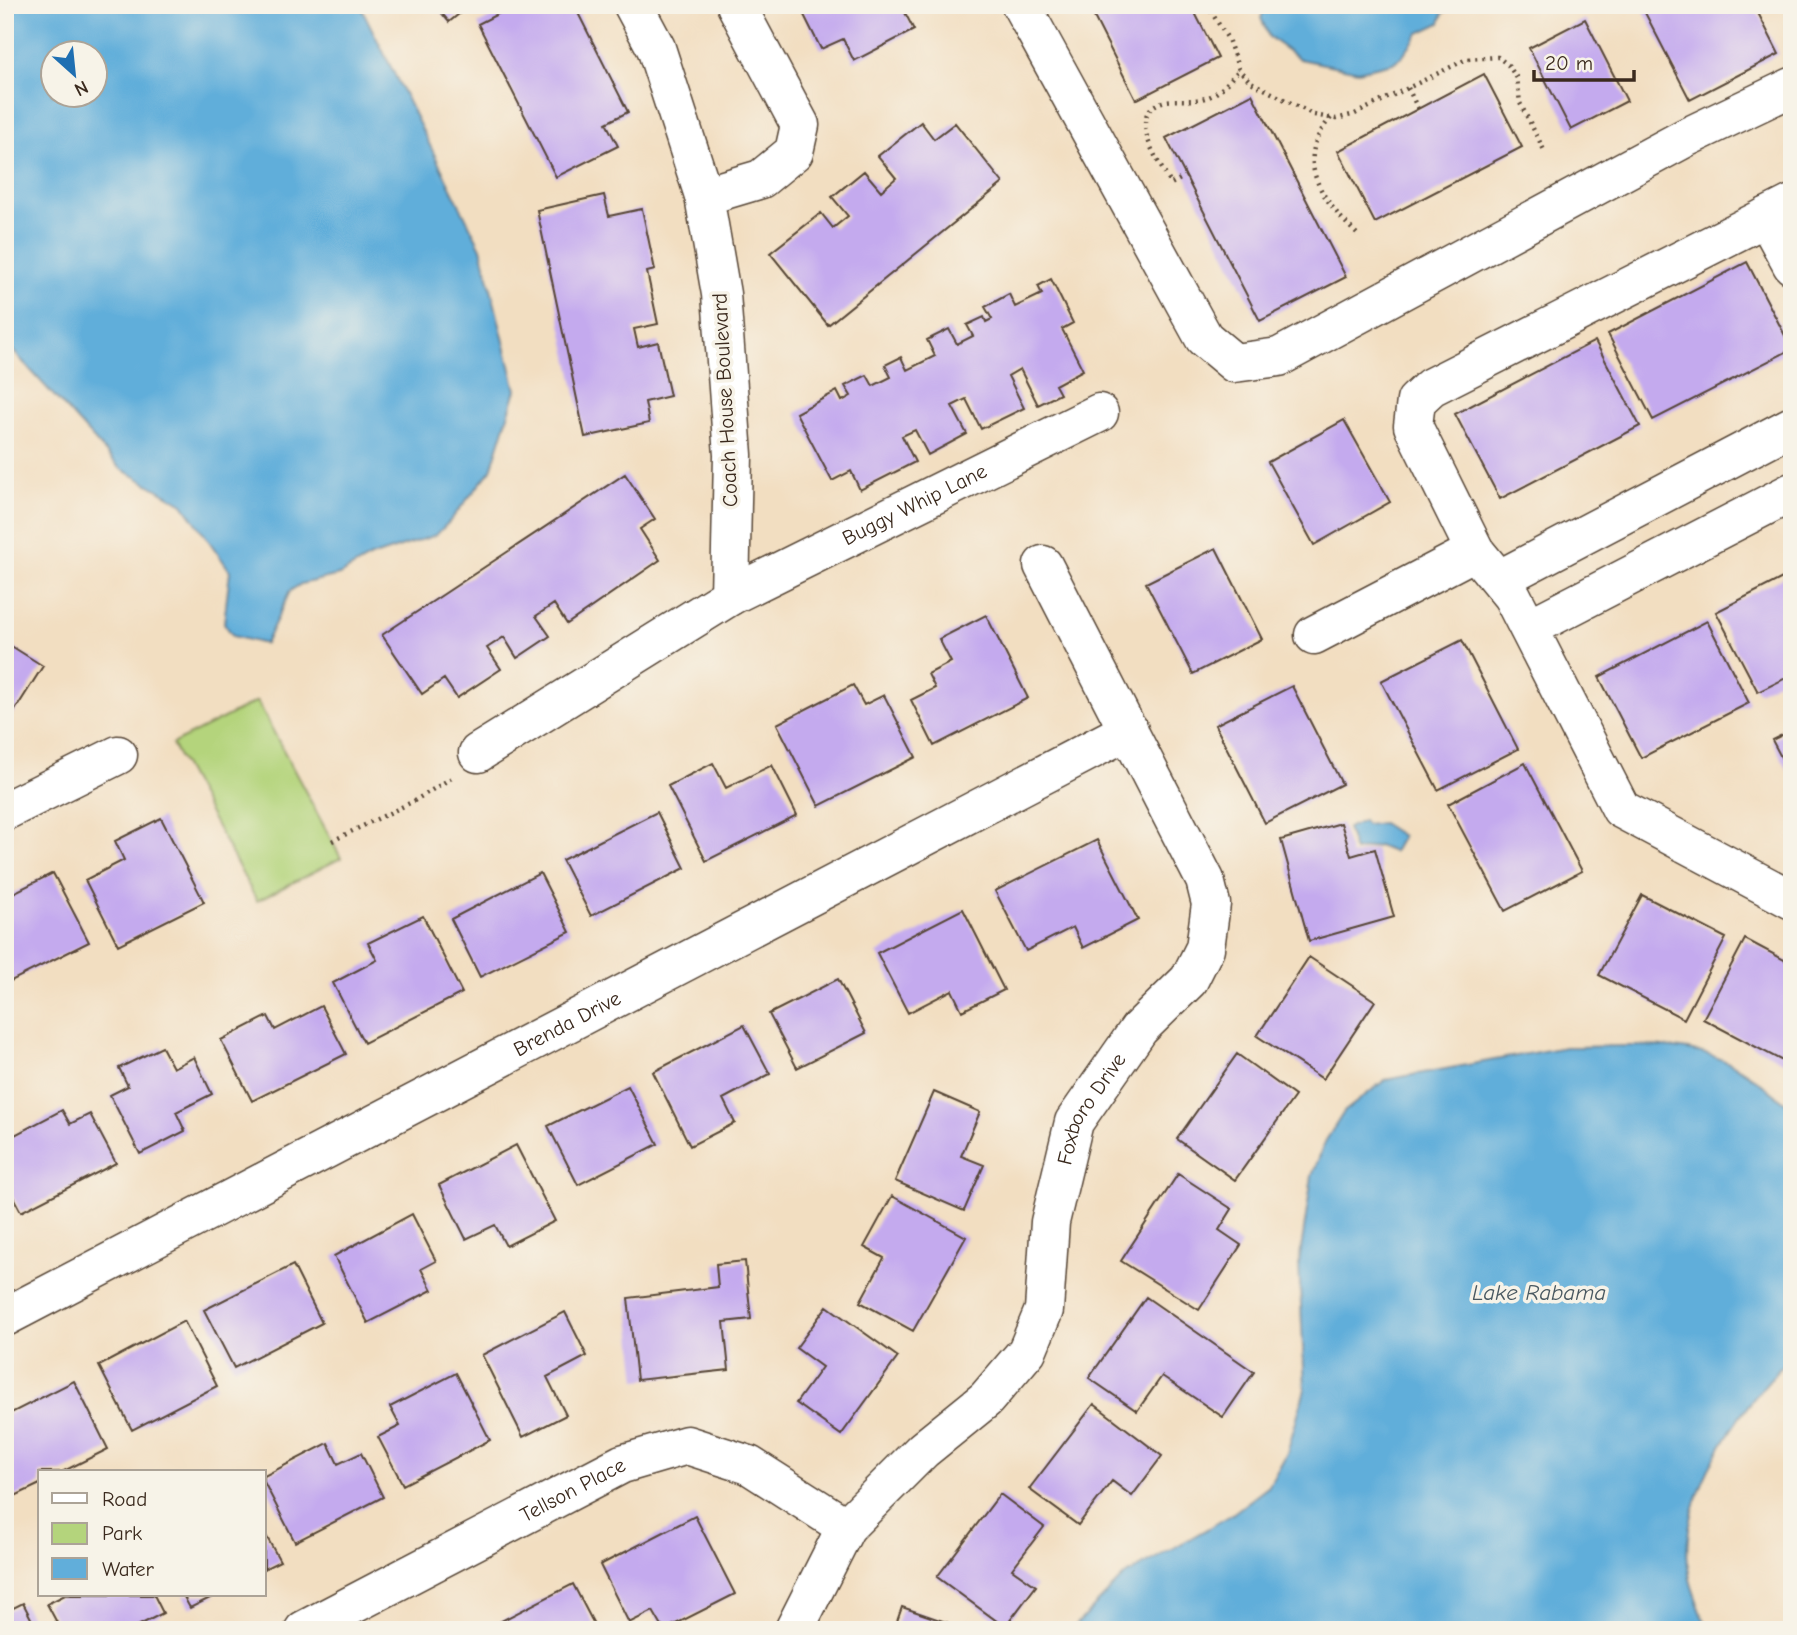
<svg xmlns="http://www.w3.org/2000/svg" width="1797" height="1635" font-family="'Comic Neue',sans-serif">
  <style>
    .green { fill: #b4d47c; stroke: #787f4d; stroke-width: 2 }
    .water { fill: #61aeda; stroke: #4e6c7c; stroke-width: 2; fill-rule: evenodd }
    .building { fill: #c4aaee }
    .lines { fill: none; stroke-linecap: round; stroke-linejoin: round }
    .minor-casing { stroke: #564536; stroke-width: 41 }
    .path { stroke: #564536; stroke-width: 4.5; stroke-dasharray: 2 5; stroke-linecap: butt }
    .minor { stroke: #fff; stroke-width: 38 }
    .labels { text-anchor: middle; dominant-baseline: central; stroke-width: 7; stroke-linejoin: round; paint-order: stroke }
    .street-label { font-size: 21px; fill: #3b2a1e; stroke: #f7f3e8 }
    .water-label { font-size: 23px; font-style: italic; fill: #485860; stroke: #f7f3e8 }
  </style>
  <rect width="100%" height="100%" fill="#f7f3e8"/>
  <filter id="ink" filterUnits="userSpaceOnUse"><feTurbulence type="fractalNoise" baseFrequency=".0143" numOctaves="2"/><feDisplacementMap in="SourceGraphic" scale="14" xChannelSelector="R" yChannelSelector="G"/><feConvolveMatrix kernelMatrix="1 2 1 2 8 2 1 2 1" color-interpolation-filters="sRGB"/></filter>
  <filter id="wash" filterUnits="userSpaceOnUse"><feTurbulence type="fractalNoise" baseFrequency=".00686" numOctaves="4" result="noise"/><feDisplacementMap in="SourceGraphic" scale="28" xChannelSelector="R" yChannelSelector="G"/><feGaussianBlur stdDeviation="1.57" result="paint"/><feColorMatrix in="noise" values="0 0 0 0 0 0 0 0 0 0 0 0 0 0 0 0 0 1.4 0 .05"/><feComposite in="paint" operator="in"/></filter>
  <g filter="url(#wash)">
    <rect width="100%" height="100%" fill="#f2dec1"/>
    <path class="green" d="M257 701 341 858 257 901 172 744Z"/>
    <path class="water" d="M5 5H360L481 248 516 390 491 470 449 522 436 535 371 557 339 575 301 584 290 591 265 644 233 636 224 623 230 571 183 504 120 468 5 342ZM52 52H94V94H52Z
      M1266 5H1453V6L1443 13 1440 23 1419 33 1402 56 1393 63 1358 71 1300 59 1269 37 1261 18Z
      M1363 821 1366 825 1382 823 1402 836 1393 852 1378 846 1354 851 1347 828Z
      M1565 1047C1614 1047 1669 1041 1715 1057 1744 1067 1769 1090 1792 1108V1356C1739 1408 1673 1500 1690 1579 1694 1596 1702 1613 1708 1630H1071L1123 1577 1231 1515 1269 1486 1287 1453 1305 1389 1299 1263 1312 1176 1325 1142 1344 1112 1385 1080Z"/>
    <g id="blocks">
      <path class="building" d="M435 5H470L449 22Z
        M515 5H574L628 112 606 123 618 146 556 177 478 24Z
        M799 5H901L914 30 854 61 843 39 821 49Z
        M1088 5H1191L1218 58 1136 100Z
        M1641 5H1754L1779 54 1690 100Z
        M1585 19 1627 101 1571 130 1529 48Z
        M1484 74 1522 147 1375 223 1338 151Z
        M1252 94 1346 277 1260 321 1166 138Z
        M921 122 934 139 955 123 1003 183 828 325 770 253 821 213 833 228 848 216 832 197 864 171 881 191 896 178 878 156Z
        M604 195 609 216 642 209 655 270 647 272 658 324 634 329 638 347 658 342 670 396 645 402 649 423 585 437 537 210Z
        M1747 262 1792 349 1653 420 1608 334Z
        M1051 279 1073 323 1062 329 1083 370 1055 385 1060 394 1038 405 1020 369 1008 376 1024 408 981 429 966 399 952 406 967 434 928 455 915 430 902 436 915 462 860 490 851 471 832 481 796 413 837 391 842 401 851 396 845 386 867 375 873 386 891 377 885 365 901 357 907 370 935 356 927 340 949 329 957 344 973 336 967 325 984 317 986 322 992 319 985 307 1009 294 1015 307 1042 294 1038 286Z
        M1595 341 1640 426 1500 499 1455 414Z
        M1344 420 1390 502 1314 545 1268 462Z
        M625 474 655 519 640 529 660 560 567 624 554 604 536 616 550 636 517 658 504 637 487 648 501 669 457 698 444 679 422 694 382 635Z
        M1216 548 1262 639 1193 674 1146 583Z
        M1792 573V675L1758 692 1716 612Z
        M986 615 1028 698 934 746 911 700 935 688 928 674 951 662 939 639Z
        M1707 621 1749 703 1641 758 1599 677Z
        M1462 640 1518 749 1438 790 1381 681Z
        M5 642 43 666 5 726Z
        M853 685 864 705 884 695 916 757 819 806 777 724Z
        M1292 686 1342 784 1265 823 1215 725Z
        M1792 730V778L1772 740Z
        M713 763 726 788 772 765 797 815 706 861 668 786Z
        M1525 763 1582 871 1505 911 1448 804Z
        M657 812 685 868 591 916 562 860Z
        M161 818 204 902 118 945 85 880 124 860 115 841Z
        M1341 823 1351 856 1375 849 1394 917 1309 941 1281 840Z
        M1097 840 1138 920 1083 948 1073 927 1026 951 995 891Z
        M53 873 89 942 5 984V897Z
        M540 873 570 932 480 977 451 919Z
        M1642 895 1726 938 1684 1019 1599 975Z
        M963 909 1004 990 962 1011 952 990 908 1013 877 953Z
        M423 916 462 993 364 1043 333 983 377 960 368 943Z
        M1745 939 1792 964V1066L1703 1019Z
        M1309 957 1375 1001 1323 1079 1257 1036Z
        M838 979 866 1033 797 1068 769 1014Z
        M321 1006 346 1054 252 1101 221 1040 268 1016 275 1030Z
        M744 1025 770 1074 723 1099 735 1123 690 1146 653 1072Z
        M162 1047 173 1068 194 1057 212 1094 176 1112 185 1131 140 1154 110 1095 128 1086 119 1068Z
        M1237 1054 1295 1096 1235 1180 1177 1139Z
        M628 1086 658 1144 578 1185 548 1126Z
        M934 1092 980 1112 961 1156 984 1165 964 1211 895 1181Z
        M62 1110 70 1124 90 1114 116 1163 21 1212 5 1182V1140Z
        M516 1145 555 1221 506 1246 495 1225 466 1239 439 1185Z
        M1178 1174 1232 1209 1219 1230 1241 1245 1199 1310 1121 1261Z
        M892 1196 966 1237 913 1331 860 1302 884 1258 864 1247Z
        M412 1214 436 1261 421 1269 432 1290 368 1323 334 1256Z
        M745 1261 751 1319 724 1322 729 1370 637 1380 628 1298 718 1287 716 1264Z
        M293 1265 322 1323 234 1368 204 1310Z
        M1146 1297 1254 1372 1223 1417 1162 1376 1137 1411 1089 1378Z
        M827 1306 898 1357 841 1435 796 1403 822 1367 796 1348Z
        M565 1312 587 1356 547 1377 566 1415 523 1437 482 1355Z
        M184 1321 217 1386 132 1430 99 1366Z
        M456 1373 490 1440 403 1485 378 1437 400 1426 390 1407Z
        M74 1381 108 1449 62 1472H40V1484L13 1497 5 1482V1416Z
        M1094 1404 1162 1456 1132 1496 1112 1481 1078 1525 1029 1489Z
        M328 1443 338 1464 361 1453 383 1497 295 1542 264 1482V1476Z
        M1000 1494 1044 1527 1012 1569 1036 1586 1005 1627 937 1577Z
        M695 1516 735 1594 664 1630 653 1611 629 1623 600 1565Z
        M264 1532 280 1561 264 1569Z
        M573 1584 597 1630H484Z
        M65 1595H154L163 1613 130 1630H61L47 1604Z
        M183 1595H216L190 1608Z
        M23 1603 37 1630H5V1612Z
        M902 1607 966 1629V1630H894Z"/>
    </g>
  </g>
  <g filter="url(#ink)">
    <use href="#blocks" fill-opacity="0" stroke="#564536" stroke-width="2"/>
    <g class="lines">
      <defs>
        <g id="minor">
          <path d="M1021 5 1204 338 1234 363 1279 357 1685 138 1792 87"/>
          <path d="M704 196 761 179 794 152 800 125 736 5"/>
          <path d="M1792 204 1431 387 1416 401 1413 426 1475 551 1512 596 1621 809 1792 900"/>
          <path d="M1766 217 1792 265"/>
          <path d="M1500 579 1792 426"/>
          <path id="s1" d="M730 596 1099 413"/>
          <path d="M1529 628 1792 492"/>
          <path d="M1314 635 1475 551"/>
          <path d="M478 753 730 596 733 455 721 294 704 196 656 48 633 5"/>
          <path d="M5 811 118 755"/>
          <path id="s2" d="M5 1317 1129 730"/>
          <path id="s3" d="M304 1630 622 1464 687 1445 749 1465 846 1527"/>
          <path id="s4" d="M794 1630 846 1527 923 1450 986 1399 1027 1351 1044 1310 1050 1222 1074 1122 1139 1029 1189 980 1205 948 1211 904 1205 880 1043 565"/>
        </g>
      </defs>
      <use href="#minor" class="minor-casing"/>
      <path class="path" d="M1207 5 1228 39 1239 70 1251 82 1314 115 1336 119 1355 114 1467 59 1498 57 1508 65 1517 78 1520 103 1545 152
        M1408 88 1418 109
        M1331 118C1291 161 1324 202 1358 235
        M1186 176 1171 184C1159 162 1122 111 1166 101 1179 99 1192 102 1205 98 1219 95 1229 80 1239 70
        M332 841 414 801 453 777"/>
      <use href="#minor" class="minor"/>
    </g>
  </g>
  <g class="labels">
    <g class="street-label">
      <text transform="translate(725 400) rotate(-93)">Coach House Boulevard</text>
      <text stroke="none"><textPath href="#s1" startOffset="206">Buggy Whip Lane</textPath></text>
      <text stroke="none"><textPath href="#s2" startOffset="634">Brenda Drive</textPath></text>
      <text stroke="none"><textPath href="#s4" startOffset="623">Foxboro Drive</textPath></text>
      <text stroke="none"><textPath href="#s3" startOffset="303">Tellson Place</textPath></text>
    </g>
    <g class="water-label">
      <text x="1539" y="1292">Lake Rabama</text>
    </g>
  </g>
  <rect width="1797" height="1635" fill="none" stroke="#f7f3e8" stroke-width="28"/>
  <rect x="38" y="1470" width="228" height="126" fill="#f7f3e8" stroke="#aca397" stroke-width="2"/>
  <rect x="52" y="1493" width="35" height="10" fill="#ffffff" stroke="#aca397" stroke-width="2"/>
  <text x="102" y="1506" font-size="21" fill="#3b2a1e">Road</text>
  <rect x="52" y="1523" width="35" height="21" fill="#b4d47c" stroke="#aca397" stroke-width="2"/>
  <text x="102" y="1540" font-size="21" fill="#3b2a1e">Park</text>
  <rect x="52" y="1558" width="35" height="21" fill="#61aeda" stroke="#aca397" stroke-width="2"/>
  <text x="102" y="1576" font-size="21" fill="#3b2a1e">Water</text>
  <g transform="translate(74 74) rotate(153)"><circle r="33" fill="#f7f3e8" stroke="#aca397" stroke-width="2"/>
  <path d="M0-5L12 26L0 18L-12 26Z" fill="#1f6fb2"/>
  <text y="-10" font-size="19" font-weight="bold" text-anchor="middle" fill="#3b2a1e">N</text>
  </g>
  <path d="M1534 70v10h100v-10" fill="none" stroke="#3b2a1e" stroke-width="3.5"/>
  <text x="1545" y="70" font-size="21" fill="#3b2a1e" stroke="#f7f3e8" stroke-width="5" paint-order="stroke">20 m</text>
</svg>
